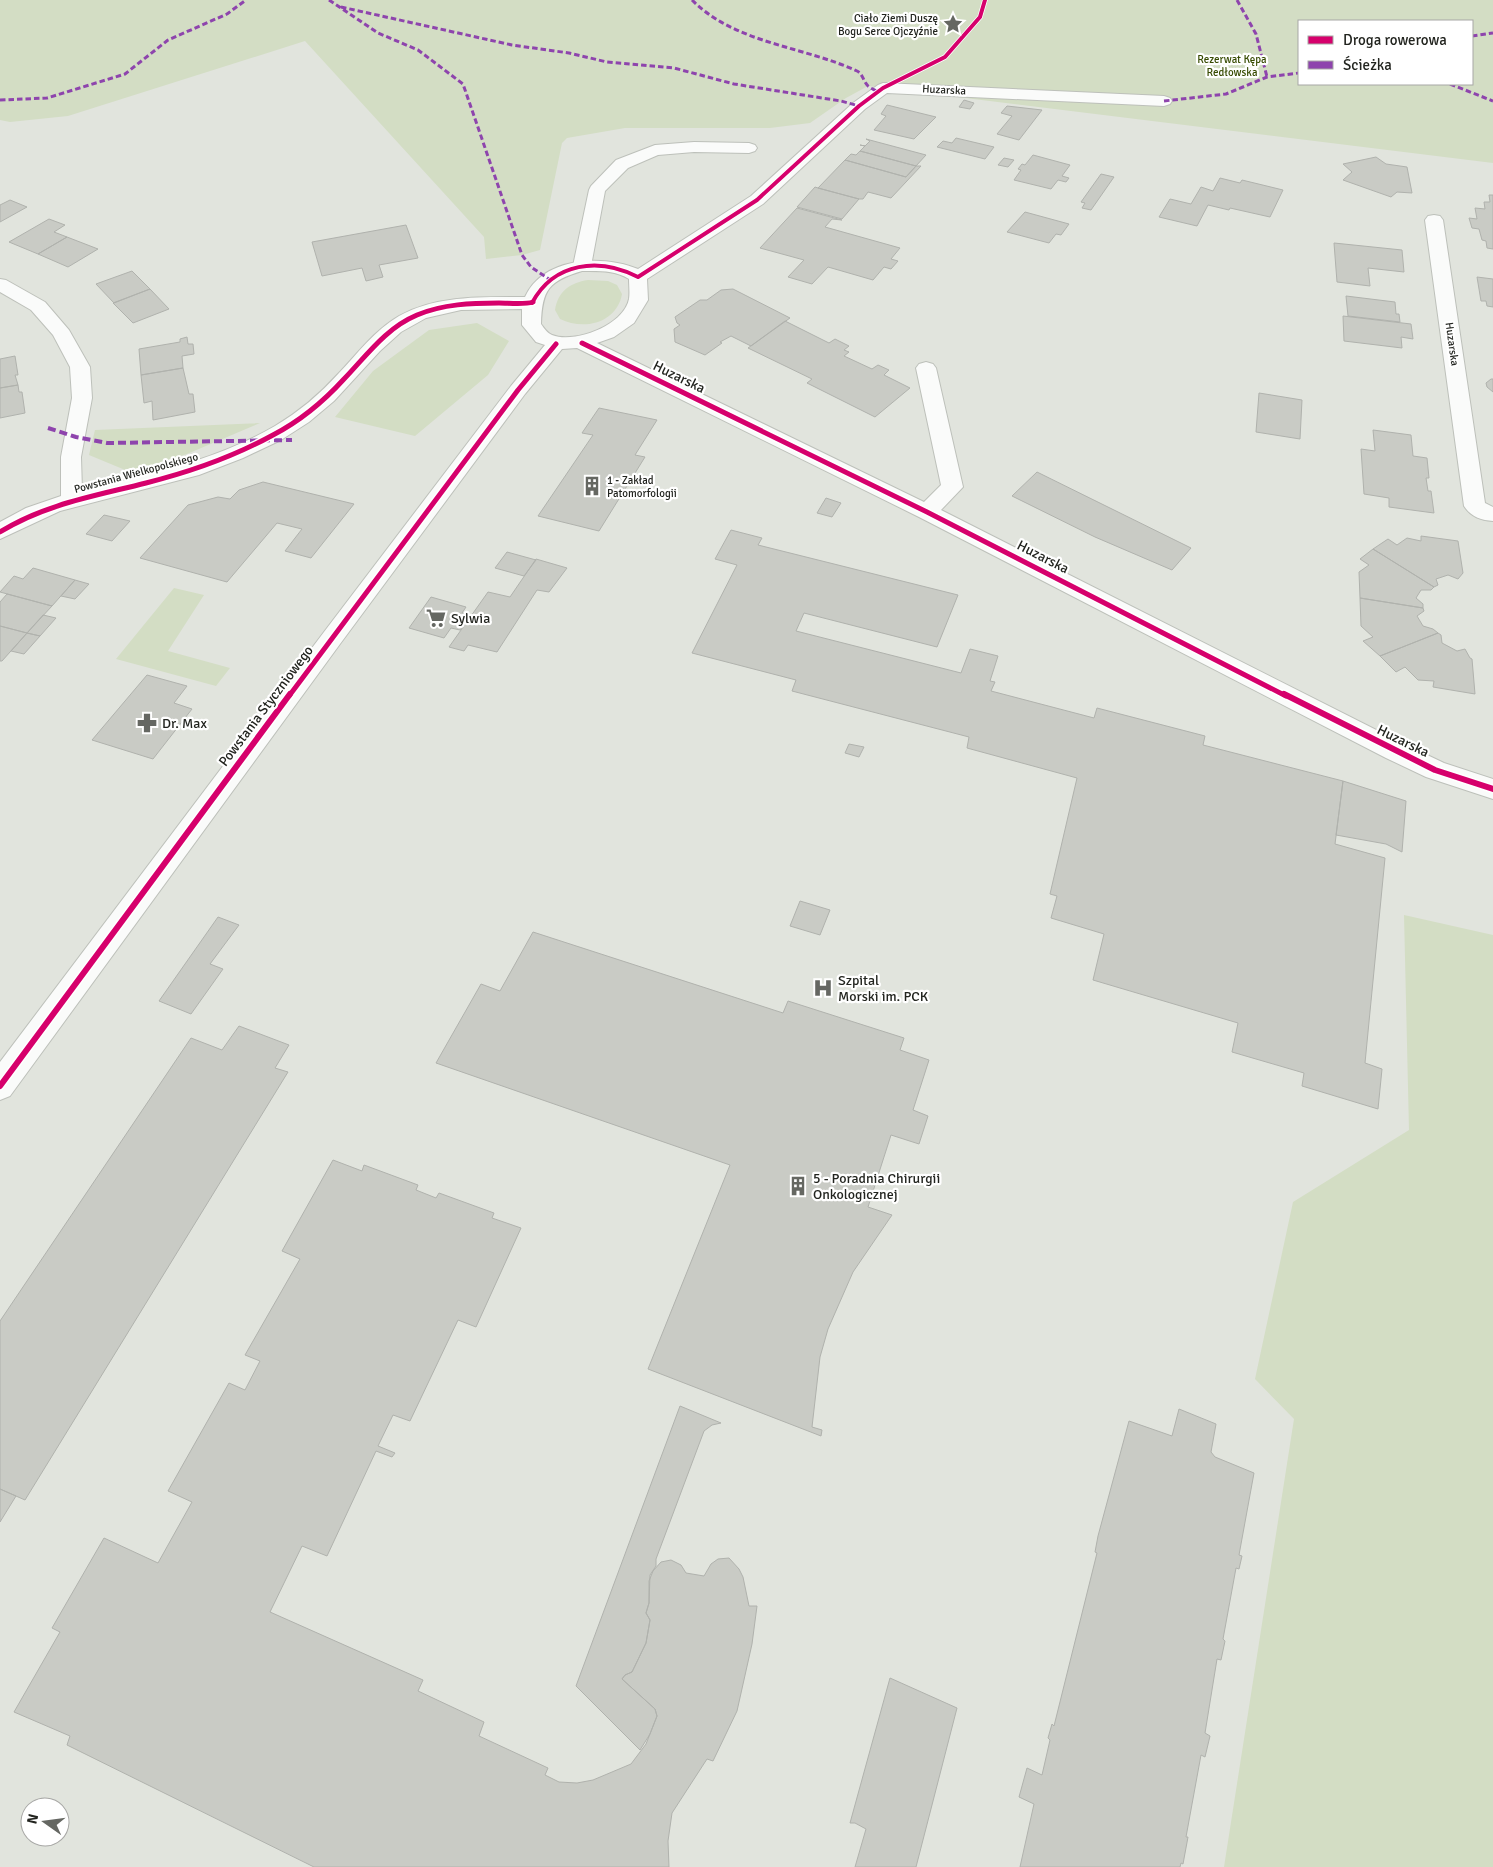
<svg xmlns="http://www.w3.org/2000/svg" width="1493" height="1867" font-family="Signika,sans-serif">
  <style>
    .green { fill: #d3ddc4; fill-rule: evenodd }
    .building { fill: #c9cbc5; stroke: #b0b2ad }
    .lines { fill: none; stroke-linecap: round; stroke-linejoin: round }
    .lane-casing { stroke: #bdc0ba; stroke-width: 2 }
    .street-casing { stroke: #bdc0ba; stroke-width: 2 }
    .lane { fill: #fafbfa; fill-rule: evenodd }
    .street { fill: #fafbfa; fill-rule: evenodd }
    .quiet-far1 { stroke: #8e44ad; stroke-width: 3; stroke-dasharray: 5.5 3; stroke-linecap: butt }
    .quiet { stroke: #8e44ad; stroke-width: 4; stroke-dasharray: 8 4; stroke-linecap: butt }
    .cycleway-far2-casing { stroke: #fff; stroke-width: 5.5 }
    .cycleway-far1-casing { stroke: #fff; stroke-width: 8 }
    .cycleway-casing { stroke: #fff; stroke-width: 9 }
    .cycleway-far2 { stroke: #d6006c; stroke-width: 4 }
    .cycleway-far1 { stroke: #d6006c; stroke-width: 5 }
    .cycleway { stroke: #d6006c; stroke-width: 6 }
    .labels { text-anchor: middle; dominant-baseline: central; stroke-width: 4.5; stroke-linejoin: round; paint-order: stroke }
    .far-poi-label { font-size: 11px; fill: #22241f; stroke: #fff; text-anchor: end }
    .far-park-label { font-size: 11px; fill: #364a00; stroke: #fff }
    .far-street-label { font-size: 11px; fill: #22241f; stroke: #fff }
    .street-label { font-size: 14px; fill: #22241f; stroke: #fff }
    .poi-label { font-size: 14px; fill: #22241f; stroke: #fff; text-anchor: start }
  </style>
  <rect width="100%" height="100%" fill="#e1e4dd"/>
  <path class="green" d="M0 0H1493V163L868 86 846 98 810 123 770 128H625L567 138 562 143 540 250 522 255 486 259 484 237 305 41 68 116 10 122 0 120ZM1299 21H1472V84H1299Z
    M588 280 608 281 617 285 622 294C617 323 584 331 560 319L555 310C558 291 570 283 588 280Z
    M477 323 509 341 488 375 415 436 335 417 373 371 429 330Z
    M260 423 187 454 130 472 89 455 95 430Z
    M174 588 204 595 168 651 230 668 216 686 116 659Z
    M1404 915 1493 935V1867H1224L1294 1419 1255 1379 1293 1202 1409 1130Z"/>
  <path class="building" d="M964 100 974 103 970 109 959 107Z
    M887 105 936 117 914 139 874 130 886 116 881 114Z
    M1007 106 1042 110 1019 140 997 134 1012 116 1001 113Z
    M956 138 994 147 985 159 937 147 943 141 952 143Z
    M866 139 926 155 916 166 860 151 865 146 860 145 865 146 870 141Z
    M860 151 916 166 906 177 845 160 851 154 856 155Z
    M1033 155 1070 165 1062 176 1069 178 1066 182 1058 180 1051 189 1014 180 1021 170 1018 169 1022 164 1025 165Z
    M1376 157 1386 164 1407 167 1412 193 1397 192 1391 197 1343 180 1352 172 1343 164Z
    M1004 158 1014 160 1008 167 998 165Z
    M845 160 906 177 916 166H921L891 198 868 192 863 199H859L818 188Z
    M1101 174 1114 177 1091 210 1082 208 1085 203 1081 202Z
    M1220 178 1240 183 1242 180 1283 190 1270 217 1230 208 1229 210 1208 205 1197 226 1159 217 1170 199 1191 204 1201 187 1213 191Z
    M815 187 818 188 859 199 842 219 797 207Z
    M1489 195H1493V249L1487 248 1486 241 1482 240 1479 229 1472 228 1469 218 1477 219 1475 208 1485 209 1484 202H1490Z
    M10 200 27 207 0 222V205Z
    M797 208 842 220 832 219 825 227 900 248 891 259 898 261 891 269 884 267 873 280 828 267 812 284 788 277 804 260 760 248Z
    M1025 212 1069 224 1061 235 1056 234 1049 243 1007 232Z
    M49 219 65 225 54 232 67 237 38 254 9 242Z
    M406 225 418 258 379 265 383 277 366 281 362 268 322 276 312 242Z
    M67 237 98 249 68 267 38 254Z
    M1334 243 1402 250 1404 272 1368 268 1370 286 1337 282Z
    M132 271 150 289 114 303 96 284Z
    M1477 277 1493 279V307L1487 306 1486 301H1481Z
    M150 289 169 309 133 323 113 303Z
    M733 289 790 318 751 346 731 336 720 342 722 343 705 355 675 342 674 329 680 325 677 323 675 317 700 300H707L721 290Z
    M1346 296 1395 302 1396 314H1399L1400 322 1348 316Z
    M1343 316 1411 324 1413 339 1401 337 1402 348 1344 341Z
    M785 321 829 343 835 339 849 346 844 350 849 352 844 356 872 369 878 365 889 370 884 375 910 388 875 417 807 383 812 379 748 348Z
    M187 337 188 344H193L194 354 182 356 183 368 141 375 139 349 180 342V339Z
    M15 356 18 375H15L18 385 0 388V359Z
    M183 368 189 394H193L195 412 153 420 152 401 144 403 141 375Z
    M1491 379H1493V392L1487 387 1486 383Z
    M18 385 19 392H22L25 413 0 418V388Z
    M1259 393 1302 400 1300 439 1256 432Z
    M599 408 657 420 635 455 645 457 599 531 538 516 593 435 582 433Z
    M1373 430 1411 435 1413 456 1427 458 1429 478H1426L1428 491H1431L1434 513 1389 507V498L1364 494 1361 449 1375 451Z
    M1037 472 1191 548 1172 570 1095 537 1012 496Z
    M263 482 354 504 311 558 285 551 302 529 277 523 227 582 140 558 188 505 218 497 230 499 239 490Z
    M826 498 841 503 832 517 817 513Z
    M104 515 130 521 112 541 86 534Z
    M731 530 762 538 758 545 958 595 937 647 804 613 796 631 961 673 970 649 998 656 990 681 995 682 991 691 1094 718 1097 708 1205 736 1203 745 1343 781 1335 844 1385 858 1365 1063 1382 1069 1378 1109 1302 1086 1304 1073 1232 1052 1238 1023 1093 980 1104 934 1051 918 1057 896 1050 894 1077 778 967 748 969 737 792 691 796 680 692 653 737 565 715 559Z
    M1421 536 1458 541 1463 573 1458 579 1448 575 1436 579 1438 585 1434 587 1373 549 1388 539 1397 545 1407 538 1421 541Z
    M1373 549 1434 587 1431 590H1421L1416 598 1423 604V608L1360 598 1359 572 1369 565 1360 559Z
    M507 552 536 560 524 576 495 568Z
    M536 559 567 568 549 592 537 590 497 652 468 645 464 651 449 647 488 592 510 597Z
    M33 568 75 580 52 606 0 592 14 576 23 579Z
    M75 580 89 584 75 599 61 596Z
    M7 594 52 606 27 633 0 626V602Z
    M431 597 466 607 462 613 471 615 460 630 451 628 444 638 409 628Z
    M1360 598 1423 608 1424 611 1417 616 1423 626 1433 629 1438 633 1380 656 1363 641 1373 637 1361 626Z
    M43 615 56 618 40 636 27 633Z
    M0 626 27 633 2 661H0Z
    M27 633 40 636 24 654 11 651Z
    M1438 633 1441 635 1442 643 1457 651 1465 649 1470 658 1472 659 1475 694 1433 687 1434 681 1418 680 1405 667 1396 672 1380 656Z
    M147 675 187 686 174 703 192 709 153 759 92 740Z
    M849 744 864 747 859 757 845 753Z
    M1343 781 1406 801 1402 852 1386 844 1336 835Z
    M800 901 830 910 820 935 790 926Z
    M218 917 239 925 210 964 223 969 191 1014 159 1001Z
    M533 932 783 1013 788 1001 882 1031 904 1038 900 1050 929 1060 913 1110 928 1116 919 1144 891 1135 868 1207 892 1215 853 1272 828 1329 820 1357 812 1427 822 1430 821 1436 648 1369 730 1165 436 1063 481 984 500 991Z
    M239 1026 289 1045 275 1068 288 1072 25 1500 0 1489V1321L191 1038 222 1050Z
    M333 1160 362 1171 364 1165 418 1185 416 1190 436 1198 439 1193 494 1213 492 1218 521 1228 476 1327 458 1320 410 1421 393 1415 378 1446 395 1453 392 1457 376 1451 327 1556 302 1546 270 1612 423 1680 418 1691 484 1722 479 1736 548 1768 545 1775 559 1782 577 1783 593 1780 631 1764 646 1744 657 1716 655 1709 622 1679 625 1675 632 1672 646 1643 650 1620 646 1613 649 1603V1581L653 1571 661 1562 671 1560 681 1565 686 1573 704 1576 711 1564 718 1559 729 1558 739 1569 743 1577 749 1606H757L752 1644 737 1711 713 1761 707 1759 672 1813 668 1841 669 1867H314L67 1745 70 1736 14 1712 60 1632 52 1628 104 1538 158 1563 192 1502 168 1491 229 1383 245 1390 260 1361 245 1355 300 1259 282 1251Z
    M680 1406 721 1423 712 1425 704 1431 656 1559V1566L650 1575 649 1603 646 1613 650 1620 646 1643 632 1672 625 1675 622 1679 655 1709 657 1716 650 1734 640 1750 576 1686Z
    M1179 1409 1216 1424 1211 1452 1215 1457 1254 1473 1239 1555 1242 1556 1239 1569 1236 1568 1223 1639 1225 1641 1221 1660 1217 1659 1205 1733 1210 1736 1205 1757 1201 1755 1186 1837H1188L1183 1864 1181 1863 1180 1867H1020L1034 1804 1019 1797 1027 1768 1042 1775 1050 1740 1048 1738 1052 1724 1054 1726 1097 1553 1095 1552 1098 1536 1129 1421 1172 1436Z
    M0 1489 16 1496 0 1522Z
    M890 1678 957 1708 916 1867H855L866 1829 855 1823H850Z"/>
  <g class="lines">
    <defs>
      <path id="lane" d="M694 142 749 143 755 145 757 148 755 151 749 153 694 152 658 155 628 168 605 191 591 266 588 270 582 271 576 270 573 266 589 190 591 186 616 160 655 145Z"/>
      <path id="street" d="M883 83 1164 96 1170 98 1172 101 1170 104 1164 106 887 93 865 109 763 204 647 279 648 300 634 323 614 337 597 343 924 502 941 485 916 368 919 364 926 362 933 364 936 368 963 487 941 510 1404 744 1444 763 1493 779V799L1426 777 1386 758 919 517 577 348 562 349 525 394 340 644 10 1096 0 1100V1062L324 632 511 386 545 345 536 342 522 325V309L461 310 426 318 401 332 380 351 334 401 309 422 281 440 243 458 199 475 60 511 0 539V522L26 508 61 496V457L72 398 70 367 53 335 31 310 0 292V279L6 280 45 302 69 330 90 367 92 398 81 457 82 491C149 474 215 461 275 426 299 412 320 394 339 373 358 353 375 330 399 316 436 295 483 297 525 297 543 257 602 254 638 269L751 196 853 103 878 85ZM582 271C599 271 615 270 629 279 629 285 630 293 629 299 624 325 575 344 552 335 547 333 544 328 541 324 542 289 549 281 582 271Z
        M1434 215 1440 216 1443 220 1485 503 1493 507V521C1481 520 1471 517 1464 506L1425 220 1428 216Z"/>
    </defs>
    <use href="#lane" class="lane-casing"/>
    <use href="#street" class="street-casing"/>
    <use href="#lane" class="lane"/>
    <use href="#street" class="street"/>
    <path class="quiet-far1" d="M329 0 378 33 418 50 463 84 522 255 531 267 549 279
      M692 0C736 44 803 46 857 71 863 74 863 81 868 86 870 88 875 90 878 92
      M1237 0 1256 34 1267 77
      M341 7 512 45 569 53 607 62 674 68 734 84 841 101 859 106
      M1472 36 1493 33
      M1450 84 1493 101
      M0 100 47 98 125 74 168 40 227 14 246 0
      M1164 101 1226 94 1267 77 1299 73"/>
    <path class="quiet" d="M48 428 76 437 107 443 292 440"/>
    <defs>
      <path id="cycleway-far2" d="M501 303H512
        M532 303C554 262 599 257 638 277L757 200 859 106 883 88 945 57 980 17 985 0"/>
      <path id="cycleway-far1" d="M582 343 927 512 1286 696
        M0 532C45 504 95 496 146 483 190 472 233 457 273 435 300 421 324 401 344 379 367 355 386 328 417 315 443 304 472 303 499 303 509 303 524 305 533 302
        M289 696 518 390 556 344"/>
      <path id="cycleway" d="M1284 694 1435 770 1493 789
        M0 1086 290 694"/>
    </defs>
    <use href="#cycleway-far2" class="cycleway-far2-casing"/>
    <use href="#cycleway-far1" class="cycleway-far1-casing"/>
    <use href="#cycleway" class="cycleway-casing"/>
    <use href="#cycleway-far2" class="cycleway-far2"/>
    <use href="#cycleway-far1" class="cycleway-far1"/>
    <use href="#cycleway" class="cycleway"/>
  </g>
  <defs>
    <symbol id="sight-bare" viewBox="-9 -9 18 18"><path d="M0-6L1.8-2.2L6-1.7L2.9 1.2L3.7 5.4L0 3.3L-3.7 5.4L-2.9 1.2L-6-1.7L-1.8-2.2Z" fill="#656762" stroke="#fff" stroke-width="2.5" paint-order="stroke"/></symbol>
    <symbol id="building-bare" viewBox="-9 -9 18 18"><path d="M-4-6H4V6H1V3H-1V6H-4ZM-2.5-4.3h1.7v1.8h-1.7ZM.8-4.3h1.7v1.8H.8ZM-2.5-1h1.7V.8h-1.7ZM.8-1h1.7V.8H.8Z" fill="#656762" stroke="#fff" stroke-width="2.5" paint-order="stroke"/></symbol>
    <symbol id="supermarket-bare" viewBox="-9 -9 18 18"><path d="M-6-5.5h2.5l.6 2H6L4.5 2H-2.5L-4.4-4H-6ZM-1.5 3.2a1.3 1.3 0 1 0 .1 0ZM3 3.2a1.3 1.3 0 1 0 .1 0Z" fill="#656762" stroke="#fff" stroke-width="2.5" paint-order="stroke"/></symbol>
    <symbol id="pharmacy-bare" viewBox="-9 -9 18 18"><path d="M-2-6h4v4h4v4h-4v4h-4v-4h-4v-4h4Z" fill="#656762" stroke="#fff" stroke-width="2.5" paint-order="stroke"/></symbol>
    <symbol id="hospital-bare" viewBox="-9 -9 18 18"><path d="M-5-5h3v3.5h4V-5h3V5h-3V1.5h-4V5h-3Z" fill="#656762" stroke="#fff" stroke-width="2.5" paint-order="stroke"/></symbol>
  </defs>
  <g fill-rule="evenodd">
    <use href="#sight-bare" x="939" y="10" width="28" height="28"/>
    <use href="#building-bare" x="578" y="472" width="28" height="28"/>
    <use href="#supermarket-bare" x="422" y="604" width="28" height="28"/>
    <use href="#pharmacy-bare" x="133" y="709" width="28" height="28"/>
    <use href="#hospital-bare" x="809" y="974" width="28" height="28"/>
    <use href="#building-bare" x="784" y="1172" width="28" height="28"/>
  </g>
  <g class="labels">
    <g class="far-poi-label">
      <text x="938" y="18">Ciało Ziemi Duszę<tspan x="938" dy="13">Bogu Serce Ojczyźnie</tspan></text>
      <text x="607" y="480" text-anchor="start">1 - Zakład<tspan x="607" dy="13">Patomorfologii</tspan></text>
    </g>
    <g class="far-park-label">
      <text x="1232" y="59">Rezerwat Kępa<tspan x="1232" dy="13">Redłowska</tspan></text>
    </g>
    <g class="far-street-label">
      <text transform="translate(944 90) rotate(3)">Huzarska</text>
      <text transform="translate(1452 344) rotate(82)">Huzarska</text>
      <text transform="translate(136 473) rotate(-15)">Powstania Wielkopolskiego</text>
    </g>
    <g class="street-label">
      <text transform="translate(679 377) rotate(26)">Huzarska</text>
      <text transform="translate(1043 557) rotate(27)">Huzarska</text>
      <text transform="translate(266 706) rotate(-53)">Powstania Styczniowego</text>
      <text transform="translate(1403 741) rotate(26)">Huzarska</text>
    </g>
    <g class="poi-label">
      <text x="451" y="618">Sylwia</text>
      <text x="162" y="723">Dr. Max</text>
      <text x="838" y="980">Szpital<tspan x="838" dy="16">Morski im. PCK</tspan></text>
      <text x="813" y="1178">5 - Poradnia Chirurgii<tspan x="813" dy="16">Onkologicznej</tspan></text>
    </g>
  </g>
  <rect x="1298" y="20" width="175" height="65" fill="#ffffff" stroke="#a7a7a5"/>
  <rect x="1308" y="36" width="25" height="8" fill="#d6006c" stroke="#a7a7a5"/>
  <text x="1343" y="45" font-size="15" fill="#22241f">Droga rowerowa</text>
  <rect x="1308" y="61" width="25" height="8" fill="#8e44ad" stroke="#a7a7a5"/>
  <text x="1343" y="70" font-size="15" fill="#22241f">Ścieżka</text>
  <g transform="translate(45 1822) rotate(284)"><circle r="24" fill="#ffffff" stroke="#a7a7a5"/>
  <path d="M0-4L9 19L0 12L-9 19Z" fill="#656762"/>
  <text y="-8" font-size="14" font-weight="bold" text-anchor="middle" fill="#22241f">N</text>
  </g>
</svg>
